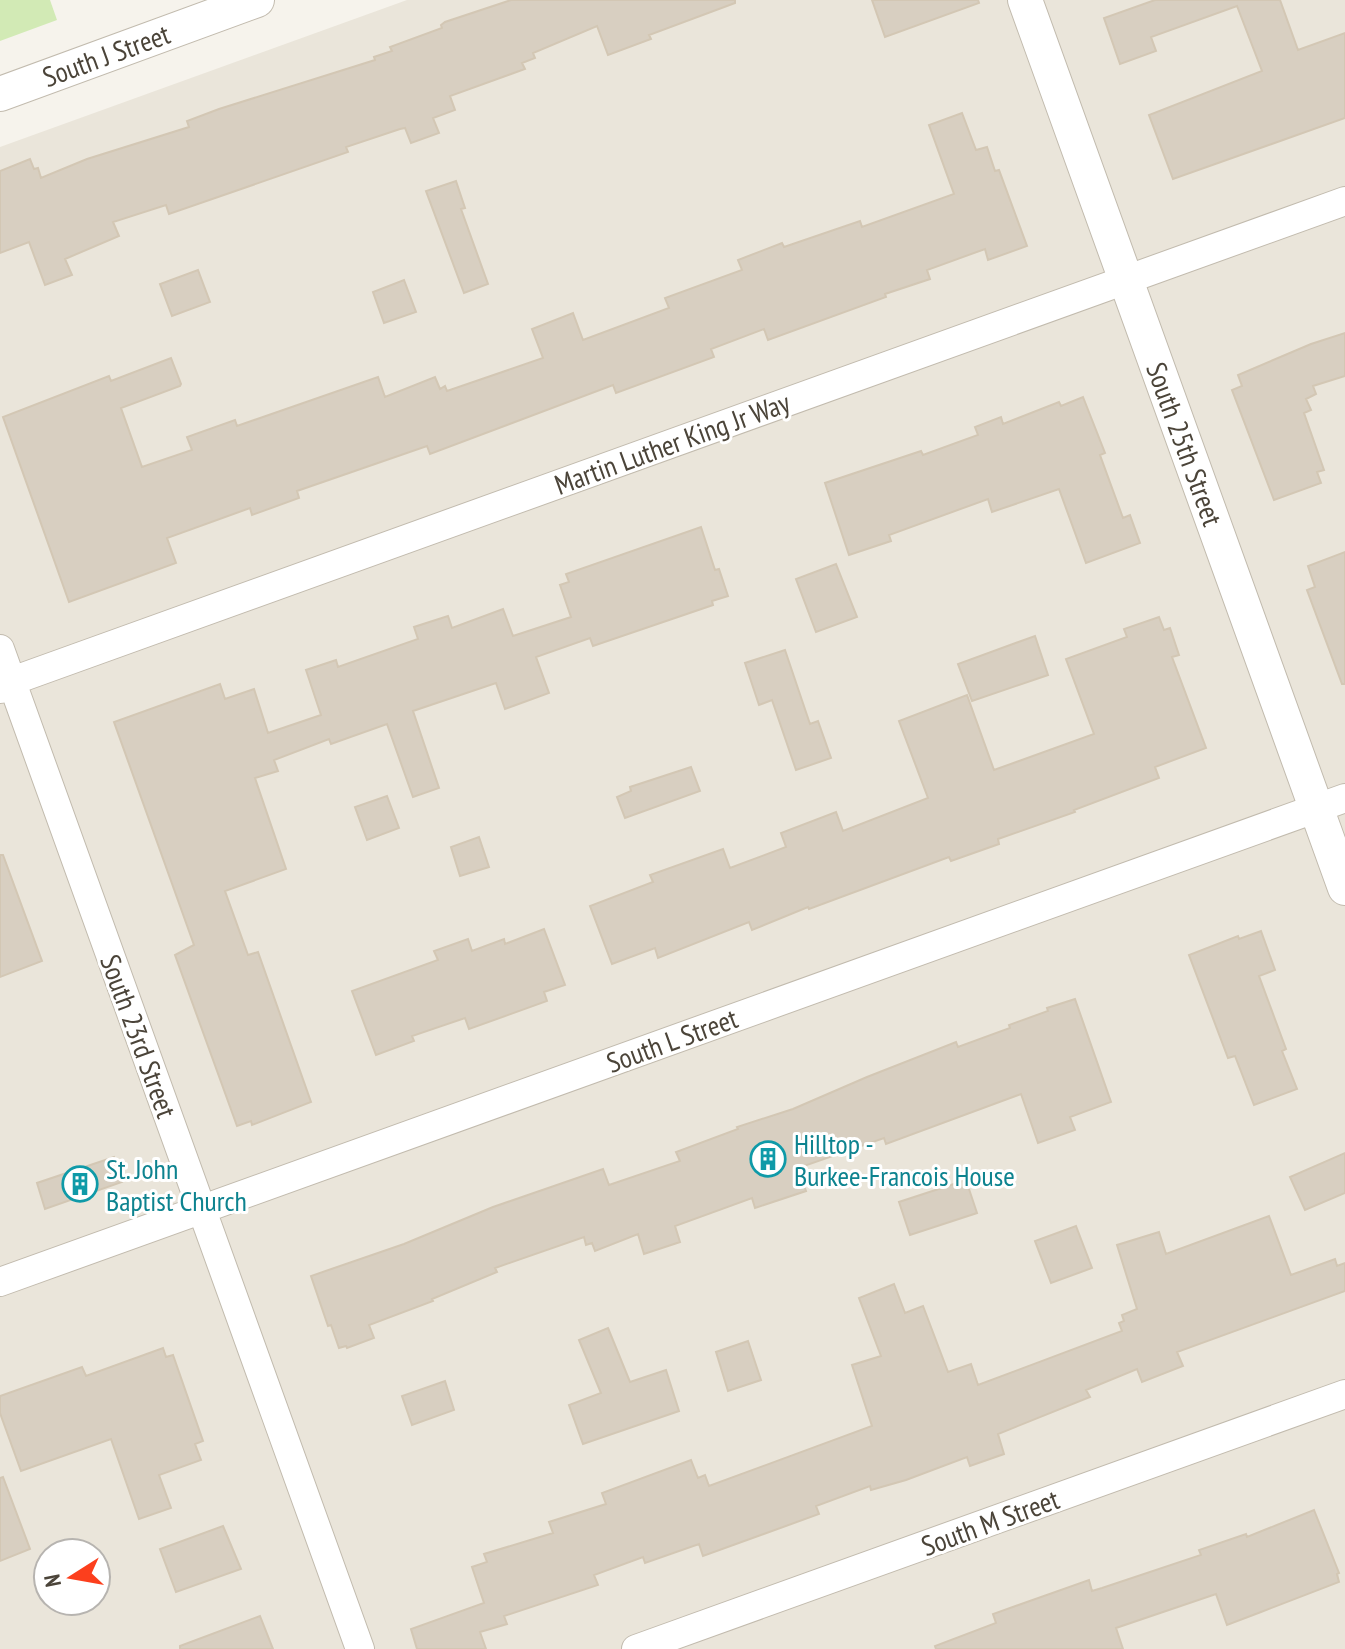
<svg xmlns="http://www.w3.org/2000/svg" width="1345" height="1649" font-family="'PT Sans Narrow',sans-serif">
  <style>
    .residential { fill: #eae5da; fill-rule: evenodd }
    .green { fill: #d2eab5 }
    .building { fill: #d8cfc1; stroke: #d3c7b4; stroke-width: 2 }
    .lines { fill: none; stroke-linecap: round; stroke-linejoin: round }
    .minor-casing { stroke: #c2bbae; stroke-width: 30 }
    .tertiary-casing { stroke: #c2bbae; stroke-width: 36 }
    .minor { stroke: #fff; stroke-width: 28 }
    .tertiary { stroke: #fff; stroke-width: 34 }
    .labels { text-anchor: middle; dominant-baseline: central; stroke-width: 6; stroke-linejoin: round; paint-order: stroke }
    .street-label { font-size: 28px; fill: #4b4439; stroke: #fff }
    .culture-label { font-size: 28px; fill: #0d838f; stroke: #fff; text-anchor: start }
  </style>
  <rect width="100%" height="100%" fill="#f6f3ec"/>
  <path class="residential" d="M407 0H1345V1649H0V147ZM48 1553H96V1601H48Z"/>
  <path class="green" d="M0 0H50L57 20 0 41Z"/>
  <path class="building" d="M511 0H735V3L649 35 651 39 608 55 597 26 533 53 535 58 522 63 525 69 450 96 455 110 433 118 439 133 411 143 405 128 400 129 346 147 348 152 169 214 166 205 113 222 119 236 65 259 72 275 45 285 29 242 0 253V171L30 159 34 169 38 168 41 178 87 159 189 127 187 121 219 109 375 60 374 57 392 51 390 47 442 28 441 25 445 22Z
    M872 0H978L979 3 885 37Z
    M1155 0H1280L1298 50 1345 33V118L1173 179 1149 115 1262 71 1237 6 1151 37 1156 51 1120 64 1104 18Z
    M962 113 976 150 987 147 995 171 999 170 1027 246 988 260 985 249 927 270 930 279 885 294 886 297 768 340 764 329 711 349 714 357 616 393 613 385 430 454 427 446 297 491 299 498 252 515 250 508 167 538 176 563 69 602 3 417 109 376 111 381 171 358 181 384 180 386 121 408 142 467 192 450 187 437 235 420 237 426 378 377 385 397 435 377 440 389 445 386 447 391 543 358 532 329 573 313 583 340 669 308 665 298 742 270 738 260 782 243 784 247 860 221 862 227 954 194 929 125Z
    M456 181 465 208 461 209 488 284 464 293 426 191Z
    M198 270 210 302 172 316 160 284Z
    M404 280 416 312 384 323 373 292Z
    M1345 333V376L1313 386 1316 394 1306 399 1311 410 1304 413 1324 470 1317 472 1321 483 1274 500 1232 390 1242 386 1238 375 1311 344Z
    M1083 397 1105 453 1100 455 1123 518 1130 515 1140 543 1086 563 1059 489 992 512 988 499 889 535 891 541 849 555 825 483 921 451 923 455 978 435 975 427 1001 417 1003 424 1059 402 1061 406Z
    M701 527 715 570 719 569 728 596 712 601 713 605 593 646 590 638 536 657 549 693 505 709 496 683 413 711 439 788 413 797 387 724 331 744 329 739 274 760 278 771 255 778 286 869 225 891 248 955 258 952 311 1102 252 1125 251 1121 237 1126 175 955 194 945 114 722 220 684 225 699 254 689 268 733 321 715 306 670 336 660 338 667 418 639 414 627 448 616 452 628 503 609 513 636 571 617 560 585 569 582 566 574Z
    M1345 552V684H1342L1307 590 1315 587 1308 566Z
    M836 564 857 617 816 632 796 579Z
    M1159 617 1164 630 1170 628 1179 655 1172 657 1206 748 1155 767 1159 778 1074 810 1075 812 998 839 999 844 951 861 949 857 809 909 808 907 752 930 749 922 658 958 655 948 612 964 590 906 653 882 650 875 723 849 730 868 786 847 781 833 836 812 843 831 928 798 899 721 967 695 994 770 1094 734 1066 659 1127 637 1124 629Z
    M1035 636 1048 675 972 701 958 664Z
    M785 650 810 724 818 721 831 758 796 770 772 700 759 705 745 663Z
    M691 767 700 791 625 818 617 797 631 791 630 787Z
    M387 796 399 828 367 840 355 807Z
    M479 837 489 867 460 876 451 847Z
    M0 855H3L42 961 0 977Z
    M544 929 565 985 544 992 547 1001 469 1029 465 1018 412 1036 414 1041 376 1055 352 991 438 960 434 951 468 939 472 951 504 939 505 944Z
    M1261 931 1275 970 1259 976 1286 1049 1282 1051 1297 1089 1254 1105 1235 1056 1228 1058 1189 955 1238 936 1239 939Z
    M1075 999 1111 1102 1070 1117 1075 1130 1038 1143 1021 1094 886 1144 884 1138 798 1168 806 1191 755 1208 752 1198 675 1226 680 1242 644 1254 638 1234 595 1251 592 1243 586 1245 584 1237 495 1268 497 1272 432 1299 433 1301 369 1325 374 1338 347 1348 346 1346 339 1348 331 1325 328 1326 311 1276 404 1244 493 1207 603 1169 609 1185 680 1161 676 1152 738 1129 737 1127 793 1109 867 1077 956 1042 958 1047 1010 1028 1009 1025 1048 1011 1047 1008Z
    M1345 1153V1193L1305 1210 1290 1177Z
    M114 1157 122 1182 45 1209 37 1183Z
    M966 1180 977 1213 910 1235 899 1202Z
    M1269 1216 1291 1275 1335 1259 1337 1266 1345 1263V1291L1177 1352 1183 1366 1142 1382 1137 1369 1086 1390 1090 1397 998 1434 1004 1454 970 1466 967 1457 906 1480 871 1490 870 1486 816 1506 819 1514 703 1556 699 1544 645 1563 643 1557 594 1575 598 1585 504 1616 507 1624 480 1632 486 1649H417L411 1629 484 1603 472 1567 487 1562 484 1554 553 1533 549 1522 606 1504 602 1493 691 1460 698 1478 705 1475 709 1486 872 1426 852 1365 881 1356 859 1298 894 1284 905 1313 923 1306 948 1372 971 1364 978 1385 1122 1331 1119 1323 1124 1321 1122 1315 1137 1309 1117 1245 1159 1232 1166 1254Z
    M1076 1226 1092 1268 1051 1283 1035 1241Z
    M608 1328 630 1382 666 1370 679 1411 583 1444 569 1405 601 1393 579 1340Z
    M748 1341 761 1380 728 1391 716 1352Z
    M163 1348 166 1357 173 1355 203 1441 195 1444 201 1460 159 1475 171 1508 139 1519 111 1439 21 1471 0 1413V1396L82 1367 86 1376Z
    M445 1381 454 1410 412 1425 402 1396Z
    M3 1477 30 1549 0 1561V1478Z
    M1314 1510 1339 1573 1337 1574 1339 1582 1261 1612 1227 1625 1216 1594 1116 1628 1123 1649H936L935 1646 996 1623 993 1614 1089 1580 1092 1591 1102 1588 1201 1555 1199 1550 1246 1534 1247 1537Z
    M223 1526 241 1569 176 1592 160 1549Z
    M260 1616 273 1649H180V1646Z"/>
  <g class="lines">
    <defs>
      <path id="minor" d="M0 649 360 1649
        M12 681 1345 201
        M0 1282 1345 798
        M636 1649 1345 1394"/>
      <path id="tertiary" d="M1025 0 1345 888
        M0 94 257 0
        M0 686 12 681"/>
    </defs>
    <use href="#minor" class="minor-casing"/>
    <use href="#tertiary" class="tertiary-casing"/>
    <use href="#minor" class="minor"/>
    <use href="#tertiary" class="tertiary"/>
  </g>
  <defs>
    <symbol id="building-ring" viewBox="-11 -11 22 22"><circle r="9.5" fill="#fff" stroke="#0f9aa8" stroke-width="1.5"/><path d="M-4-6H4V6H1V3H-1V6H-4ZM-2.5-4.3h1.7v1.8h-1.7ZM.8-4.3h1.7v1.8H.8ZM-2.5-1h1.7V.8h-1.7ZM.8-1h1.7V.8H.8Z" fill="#0f9aa8"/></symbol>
  </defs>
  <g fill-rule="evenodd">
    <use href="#building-ring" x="748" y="1139" width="40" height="40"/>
    <use href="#building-ring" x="60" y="1164" width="40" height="40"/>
  </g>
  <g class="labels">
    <g class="street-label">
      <text transform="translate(106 55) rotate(-20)">South J Street</text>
      <text transform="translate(672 443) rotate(-20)">Martin Luther King Jr Way</text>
      <text transform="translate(1185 444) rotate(70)">South 25th Street</text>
      <text transform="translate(139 1036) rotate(70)">South 23rd Street</text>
      <text transform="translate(672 1040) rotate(-20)">South L Street</text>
      <text transform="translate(990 1522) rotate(-20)">South M Street</text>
    </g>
    <g class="culture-label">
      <text x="794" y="1143">Hilltop -<tspan x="794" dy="32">Burkee-Francois House</tspan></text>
      <text x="106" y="1168">St. John<tspan x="106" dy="32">Baptist Church</tspan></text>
    </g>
  </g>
  <g transform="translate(72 1577) rotate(259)"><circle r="38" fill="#ffffff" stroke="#b7b4b0" stroke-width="2"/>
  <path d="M0-6L14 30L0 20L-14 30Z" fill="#fc3f1d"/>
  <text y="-12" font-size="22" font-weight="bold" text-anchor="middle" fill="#4b4439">N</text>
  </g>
</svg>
